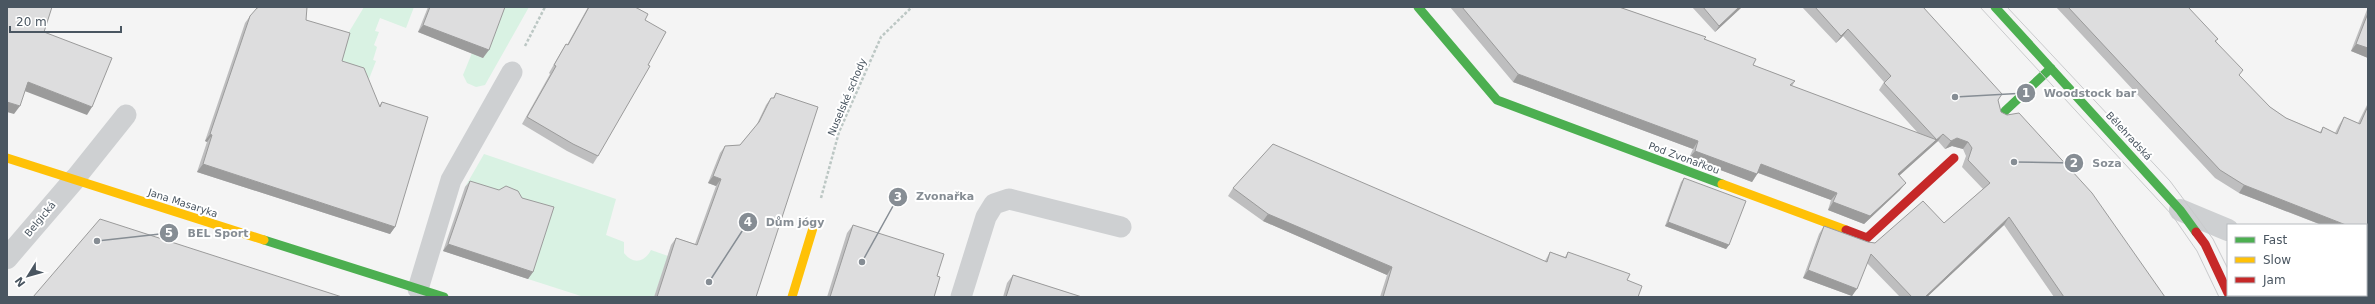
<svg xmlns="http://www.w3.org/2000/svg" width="2375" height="304" font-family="'DejaVu Sans',sans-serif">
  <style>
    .green { fill: #d9f2e3 }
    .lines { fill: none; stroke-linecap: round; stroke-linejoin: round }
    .path { stroke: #bcc7c4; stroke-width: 2.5; stroke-dasharray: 3 2; stroke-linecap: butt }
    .lane { stroke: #ced0d2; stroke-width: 21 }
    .street { stroke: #ced0d2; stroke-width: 22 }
    .fast { stroke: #4caf50; stroke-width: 9 }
    .slow { stroke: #ffc107; stroke-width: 9 }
    .jam { stroke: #c62828; stroke-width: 9 }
    .tram { stroke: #c9cacc; stroke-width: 1 }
    .wall { fill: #bebebf }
    .shaded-wall { fill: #9b9b9b }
    .building { fill: #ddddde; stroke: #9b9b9b }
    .labels { text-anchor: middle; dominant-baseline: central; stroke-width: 4; stroke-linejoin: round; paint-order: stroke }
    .street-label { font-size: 10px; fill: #4a5661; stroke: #fff }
    .leader { fill: none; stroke: #868d94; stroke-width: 1.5 }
    .callout-dot { fill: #868d94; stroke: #fff; stroke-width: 1.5 }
    .mark-label { font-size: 12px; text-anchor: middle; font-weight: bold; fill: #fff }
    .callout-label { font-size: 11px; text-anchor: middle; font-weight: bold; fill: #868d94; stroke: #fff; stroke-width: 4; stroke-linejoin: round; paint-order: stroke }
  </style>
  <rect width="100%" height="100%" fill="#f4f4f4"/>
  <path class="green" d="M364 7H414L406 28 380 18 375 31 379 32 374 45 377 47 373 60 376 61 369 79 337 69 346 37Z
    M490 7H529L485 85 476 87 467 83 463 75 472 53 483 58 492 36Z
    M484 154 616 199 606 235 624 242V253C633 265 645 262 651 250L668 256 654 297H584L528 279 465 187Z
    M2276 295H2312L2318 297H2276Z"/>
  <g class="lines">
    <path class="path" d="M525 46 545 7
      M821 198 839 132 881 37 912 7"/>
    <path class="lane" d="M74 180 126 115
      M418 289 451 180 512 72
      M961 297 986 217 994 204 1009 199 1121 227"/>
    <path class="street" d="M2180 210 2228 230
      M7 258 74 180
      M2366 282 2368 283"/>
    <path class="fast" d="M1418 7 1497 100 1722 184
      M1995 7 2180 210 2196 232
      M2005 111 2051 68
      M264 240 444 297"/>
    <path class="slow" d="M7 158 264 240
      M1722 184 1846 230
      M792 297 813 228"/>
    <path class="jam" d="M1846 230 1867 238 1954 158
      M2196 232 2205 244 2228 293"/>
    <path class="tram" d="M1980 7 2172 215 2197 251 2219 297
      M2007 7 2170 181 2213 239 2228 269
      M2240 295V297"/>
  </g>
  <path class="wall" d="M428 7H505L483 58 418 32Z
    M588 7H635L645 20 598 156 593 164 567 151 522 124 550 74 549 73 561 52 566 44 567 45Z
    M1450 7H1619L1706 37 1705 39 1753 65 1795 81 1792 86 1918 133 1879 90 1884 82 1843 36 1836 43 1802 7H1923L1998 100 2001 112 2165 297H2054L2004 225 1927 297H1900L1867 263 1852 296 1803 278 1819 234 1824 226 1868 242 1875 243 1944 223 1983 189 1962 167 1966 156 1963 149 1952 146 1945 149 1938 141 1899 176 1900 190 1864 224 1828 210 1831 200 1758 173 1752 182 1689 158 1693 149 1513 82Z
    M1692 7H1742L1715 32Z
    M2056 7H2188L2216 41 2239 76 2270 107 2286 118 2320 132 2323 127 2335 133 2339 125 2344 117 2358 123 2368 103V243L2239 193 2215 178Z
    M2368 7V58L2351 51Z
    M250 16 306 20 342 61 379 106 382 102 395 227 390 234 197 172 207 142 205 141 245 23Z
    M776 93 756 297H654L671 245 676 238 695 244 716 186 708 183 720 153 725 146 740 145 756 126 766 105 771 98H773Z
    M1684 178 1729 245 1726 249 1665 226 1681 182Z
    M470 181 533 272 528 279 443 251 465 187Z
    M1233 188 1545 261 1550 252 1565 257 1568 252 1627 280 1638 297H1380L1387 275 1263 221 1228 196Z
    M853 225 937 276 934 297H827L847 233Z
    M1013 275 1082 297H1003L1007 283Z"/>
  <path class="shaded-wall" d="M1739 7H1742L1715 32 1719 26Z
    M423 25 489 50 483 58 418 32Z
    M1848 29 1843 36 1836 43 1841 36Z
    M2356 44 2368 48V58L2351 51Z
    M1518 74 1698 141 1693 149 1513 82Z
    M28 82 92 107 87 115 22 90Z
    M7 102 20 106 14 114 7 112Z
    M210 134 212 135 207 142 205 141Z
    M1943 134 1938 141 1892 182 1898 174Z
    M1957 138 1968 142 1963 149 1952 146 1945 149 1951 141Z
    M1695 151 1757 174 1752 182 1689 158Z
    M203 164 395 227 390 234 197 172Z
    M1761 164 1837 193 1831 200 1756 172Z
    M713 176 721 179 716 186 708 183Z
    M1906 183 1900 190 1864 224 1828 210 1833 202Z
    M2244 185 2346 225H2322L2239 193Z
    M1268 214 1392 267 1387 275 1263 221Z
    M2009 217 2004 225 1927 297H1925Z
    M1668 222 1729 245 1726 249 1665 226Z
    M2366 233 2368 234V243L2366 242Z
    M448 244 533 272 528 279 443 251Z
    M1808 270 1857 289 1852 296 1803 278Z"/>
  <path class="building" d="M7 7H52L44 32 112 58 92 107 28 82 20 106 7 102Z
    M260 7H307L306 20 350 33 342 61 364 68 380 107 382 102 428 117 395 227 203 164 212 135 210 134 250 16 257 8Z
    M430 7H505L489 50 423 25Z
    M589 7H635L648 14 645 20 666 32 648 65 650 66 598 156 573 144 527 117 556 66 554 65 566 44 568 45Z
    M1462 7H1619L1706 37 1704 39 1756 59 1753 65 1795 81 1790 85 1937 140 1884 83 1891 76 1848 29 1841 36 1815 7H1923L2002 94 1998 100 2001 112 2007 115 2019 113 2092 193 2165 297H2064L2009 217 1925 297H1912L1871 254 1857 289 1808 270 1824 226 1868 242 1875 243 1923 201 1944 223 1990 183 1968 160 1972 148 1968 142 1957 138 1951 141 1943 134 1898 174 1906 183 1870 216 1833 202 1837 193 1761 164 1757 174 1695 151 1698 141 1518 74Z
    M1703 7H1739L1719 26Z
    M2068 7H2188L2218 39 2215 41 2243 70 2239 75 2270 107 2286 118 2321 133 2323 127 2337 134 2344 117 2360 124 2368 106V234L2366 233V225H2346L2244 185 2220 170Z
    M2368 13V48L2356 44Z
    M776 93 818 107 756 297H657L676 238 697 245 721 179 713 176 725 146 740 145 759 122 771 98H774Z
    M1273 144 1547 262 1550 252 1566 258 1568 252 1630 274 1627 280 1642 286 1638 297H1383L1392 267 1268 214 1233 188Z
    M1684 178 1746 201 1729 245 1668 222Z
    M470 181 499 190 506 186 518 191 522 198 554 207 533 272 448 244Z
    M100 219 342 297H33Z
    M853 225 944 254 937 276 940 277 934 297H830Z
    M1013 275 1082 297H1006Z"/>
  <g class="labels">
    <g class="street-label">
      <text transform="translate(847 97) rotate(-67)">Nuselské schody</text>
      <text transform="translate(2129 136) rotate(47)">Bělehradská</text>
      <text transform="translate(1684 158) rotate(20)">Pod Zvonařkou</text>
      <text transform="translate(183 203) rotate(18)">Jana Masaryka</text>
      <text transform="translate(40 219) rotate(-50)">Belgická</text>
    </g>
  </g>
  <path class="leader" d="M1955 97L2026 93M2014 162L2074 163M862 262L898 197M709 282L748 222M97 241L169 233"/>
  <g class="callout-dot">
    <circle cx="1955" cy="97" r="4"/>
    <circle cx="2014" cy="162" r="4"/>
    <circle cx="862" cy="262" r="4"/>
    <circle cx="709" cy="282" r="4"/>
    <circle cx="97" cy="241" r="4"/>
    <circle cx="2026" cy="93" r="10"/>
    <circle cx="2074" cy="163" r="10"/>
    <circle cx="898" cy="197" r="10"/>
    <circle cx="748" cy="222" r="10"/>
    <circle cx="169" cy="233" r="10"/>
  </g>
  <g class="mark-label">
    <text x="2026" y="97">1</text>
    <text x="2074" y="167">2</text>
    <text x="898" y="201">3</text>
    <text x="748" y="226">4</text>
    <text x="169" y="237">5</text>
  </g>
  <g class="callout-label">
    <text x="2090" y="97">Woodstock bar</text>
    <text x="2107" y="167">Soza</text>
    <text x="945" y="200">Zvonařka</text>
    <text x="795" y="226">Dům jógy</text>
    <text x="218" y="237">BEL Sport</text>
  </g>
  <rect width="2375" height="304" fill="none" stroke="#4a5661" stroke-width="16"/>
  <rect x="2227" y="224" width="140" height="72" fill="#ffffff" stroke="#b7bbc0"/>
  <rect x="2235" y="237" width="20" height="6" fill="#4caf50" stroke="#b7bbc0"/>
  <text x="2263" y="244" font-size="12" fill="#4a5661">Fast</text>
  <rect x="2235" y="257" width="20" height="6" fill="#ffc107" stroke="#b7bbc0"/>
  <text x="2263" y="264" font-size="12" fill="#4a5661">Slow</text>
  <rect x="2235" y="277" width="20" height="6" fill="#c62828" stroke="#b7bbc0"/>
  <text x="2263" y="284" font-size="12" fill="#4a5661">Jam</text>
  <g transform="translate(28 276) rotate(233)" stroke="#ffffff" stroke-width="3" paint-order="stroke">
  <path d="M0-3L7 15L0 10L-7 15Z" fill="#4a5661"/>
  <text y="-6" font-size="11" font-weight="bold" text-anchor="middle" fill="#4a5661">N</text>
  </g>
  <path d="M10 26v6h111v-6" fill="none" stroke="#4a5661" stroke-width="2"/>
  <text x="16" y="26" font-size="12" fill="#4a5661" stroke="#ffffff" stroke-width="3" paint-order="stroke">20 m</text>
</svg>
